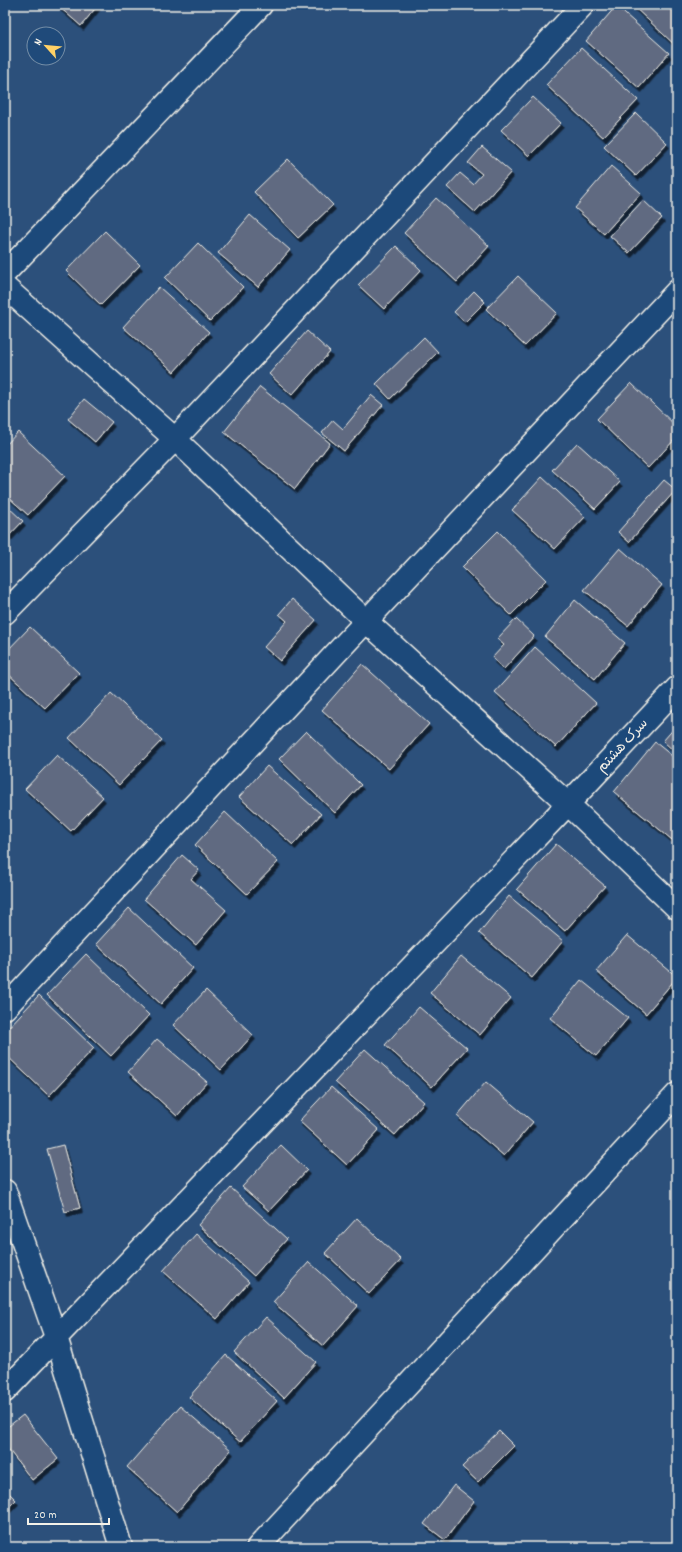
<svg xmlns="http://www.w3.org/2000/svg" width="682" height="1552" font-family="Dekko,'Playpen Sans Arabic',sans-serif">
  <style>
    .building { fill: #606a81; stroke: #f4f1e8; filter: url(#shadow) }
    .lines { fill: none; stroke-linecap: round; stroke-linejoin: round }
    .minor-casing { stroke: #f4f1e8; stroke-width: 25 }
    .minor { stroke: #1f4a7a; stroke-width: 22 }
    .labels { text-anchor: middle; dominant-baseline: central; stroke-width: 3; stroke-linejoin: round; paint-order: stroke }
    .street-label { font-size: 14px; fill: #f4f1e8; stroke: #1f4a7a }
  </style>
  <defs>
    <filter id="shadow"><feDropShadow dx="2.5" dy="4.5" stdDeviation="0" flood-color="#0009"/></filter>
  </defs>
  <rect width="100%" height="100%" fill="#2c507b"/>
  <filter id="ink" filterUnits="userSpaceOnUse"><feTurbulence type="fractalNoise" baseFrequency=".025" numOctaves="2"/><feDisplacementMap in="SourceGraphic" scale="8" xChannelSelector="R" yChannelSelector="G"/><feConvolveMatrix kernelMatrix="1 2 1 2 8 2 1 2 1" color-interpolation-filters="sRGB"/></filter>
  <g filter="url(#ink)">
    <path class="building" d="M57 5H98L81 26Z
      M632 5H677V47Z
      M616 6 669 53 639 88 586 41Z
      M581 48 638 100 603 137 546 85Z
      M533 97 561 123 529 156 501 130Z
      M636 113 667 143 636 176 604 146Z
      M482 147 511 172 475 212 447 187 460 173 473 184 482 174 468 163Z
      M288 159 333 205 298 238 254 192Z
      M611 166 641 193 604 234 575 208Z
      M436 198 489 246 457 282 404 233Z
      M643 200 662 218 629 253 610 236Z
      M250 215 290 250 258 287 218 253Z
      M105 231 140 265 101 305 66 271Z
      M198 243 243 287 210 321 165 278Z
      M396 246 421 270 384 309 358 285Z
      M518 276 557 313 525 346 486 309Z
      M159 287 209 332 174 372 123 327Z
      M474 291 485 302 465 322 454 312Z
      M307 331 330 352 292 395 269 374Z
      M424 337 438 352 390 399 376 384Z
      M631 383 677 427V437L648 468 597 419Z
      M260 387 330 443 295 489 224 432Z
      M371 395 383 405 344 451 322 433 333 420 343 429Z
      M84 399 112 422 95 442 68 419Z
      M18 432 65 476 28 515 5 494V446Z
      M577 443 620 482 595 509 552 470Z
      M542 477 585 517 555 549 512 510Z
      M664 480 676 490 629 542 618 532Z
      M5 504 23 521 5 540Z
      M498 531 546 580 511 615 462 567Z
      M620 548 662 585 628 626 584 590Z
      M292 599 316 620 280 661 264 647 287 621 279 614Z
      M575 600 625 643 595 679 545 637Z
      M516 619 534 636 504 669 492 658 504 645 497 639Z
      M30 627 79 673 45 708 5 671V653Z
      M535 647 596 703 556 747 495 692Z
      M362 664 429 724 389 769 322 710Z
      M111 693 162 740 119 785 69 738Z
      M677 725V754L663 741Z
      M306 731 361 785 335 813 279 759Z
      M655 742 677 760V844L614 792Z
      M57 755 103 797 71 831 25 789Z
      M267 766 321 814 293 845 239 797Z
      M225 812 278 862 247 894 195 845Z
      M556 844 605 886 565 931 517 889Z
      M182 855 199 870 191 879 226 910 196 945 144 899Z
      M509 896 563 941 532 978 479 933Z
      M129 908 193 968 161 1004 96 944Z
      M627 935 677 977 646 1014 596 971Z
      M86 954 149 1015 111 1056 47 995Z
      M461 956 511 998 480 1035 430 993Z
      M581 980 628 1018 596 1056 550 1018Z
      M206 990 253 1035 221 1070 173 1025Z
      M39 995 94 1048 49 1096 5 1054V1031Z
      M419 1007 467 1048 432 1087 385 1045Z
      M157 1039 207 1082 177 1116 128 1072Z
      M365 1049 424 1102 395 1135 335 1082Z
      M486 1082 533 1122 504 1156 457 1116Z
      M331 1087 379 1130 347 1165 299 1121Z
      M63 1145 80 1208 65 1212 47 1149Z
      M281 1145 307 1170 269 1211 242 1187Z
      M231 1188 287 1239 254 1276 198 1225Z
      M357 1218 401 1260 369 1294 325 1253Z
      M196 1234 249 1282 217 1319 163 1271Z
      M309 1262 358 1306 323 1346 273 1302Z
      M266 1317 316 1362 284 1398 234 1352Z
      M226 1355 277 1401 240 1442 189 1397Z
      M180 1406 231 1450 177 1512 127 1467Z
      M23 1415 58 1459 32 1480 5 1445V1429Z
      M499 1431 514 1446 478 1482 462 1467Z
      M454 1485 474 1501 445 1540 424 1524Z
      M5 1489 16 1500 5 1511Z"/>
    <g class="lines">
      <defs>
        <path id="minor" d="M5 273 261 5
          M5 287 175 439 366 621 568 804 677 908
          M5 613 175 439 583 5
          M5 1008 338 651 677 291
          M5 1191 56 1337 121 1547
          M5 1391 568 804 677 688
          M258 1547 677 1094"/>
      </defs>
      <use href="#minor" class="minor-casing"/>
      <use href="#minor" class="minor"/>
    </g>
  </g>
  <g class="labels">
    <g class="street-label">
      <text transform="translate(623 746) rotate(-47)">سرک هشتم</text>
    </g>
  </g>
  <rect width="682" height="1552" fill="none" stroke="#1f4a7a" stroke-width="20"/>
  <rect x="10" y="10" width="662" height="1532" fill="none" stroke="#f4f1e8" stroke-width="1.5" filter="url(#ink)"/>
  <g transform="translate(46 46) rotate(297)"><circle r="19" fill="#1f4a7a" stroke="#748da6"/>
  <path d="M0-3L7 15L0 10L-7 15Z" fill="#ffd166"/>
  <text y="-6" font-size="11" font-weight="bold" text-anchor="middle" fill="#f4f1e8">N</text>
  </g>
  <path d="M28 1518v6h81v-6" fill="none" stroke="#f4f1e8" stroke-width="2"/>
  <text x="34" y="1518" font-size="12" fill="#f4f1e8" stroke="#1f4a7a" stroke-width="3" paint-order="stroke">20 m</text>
</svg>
